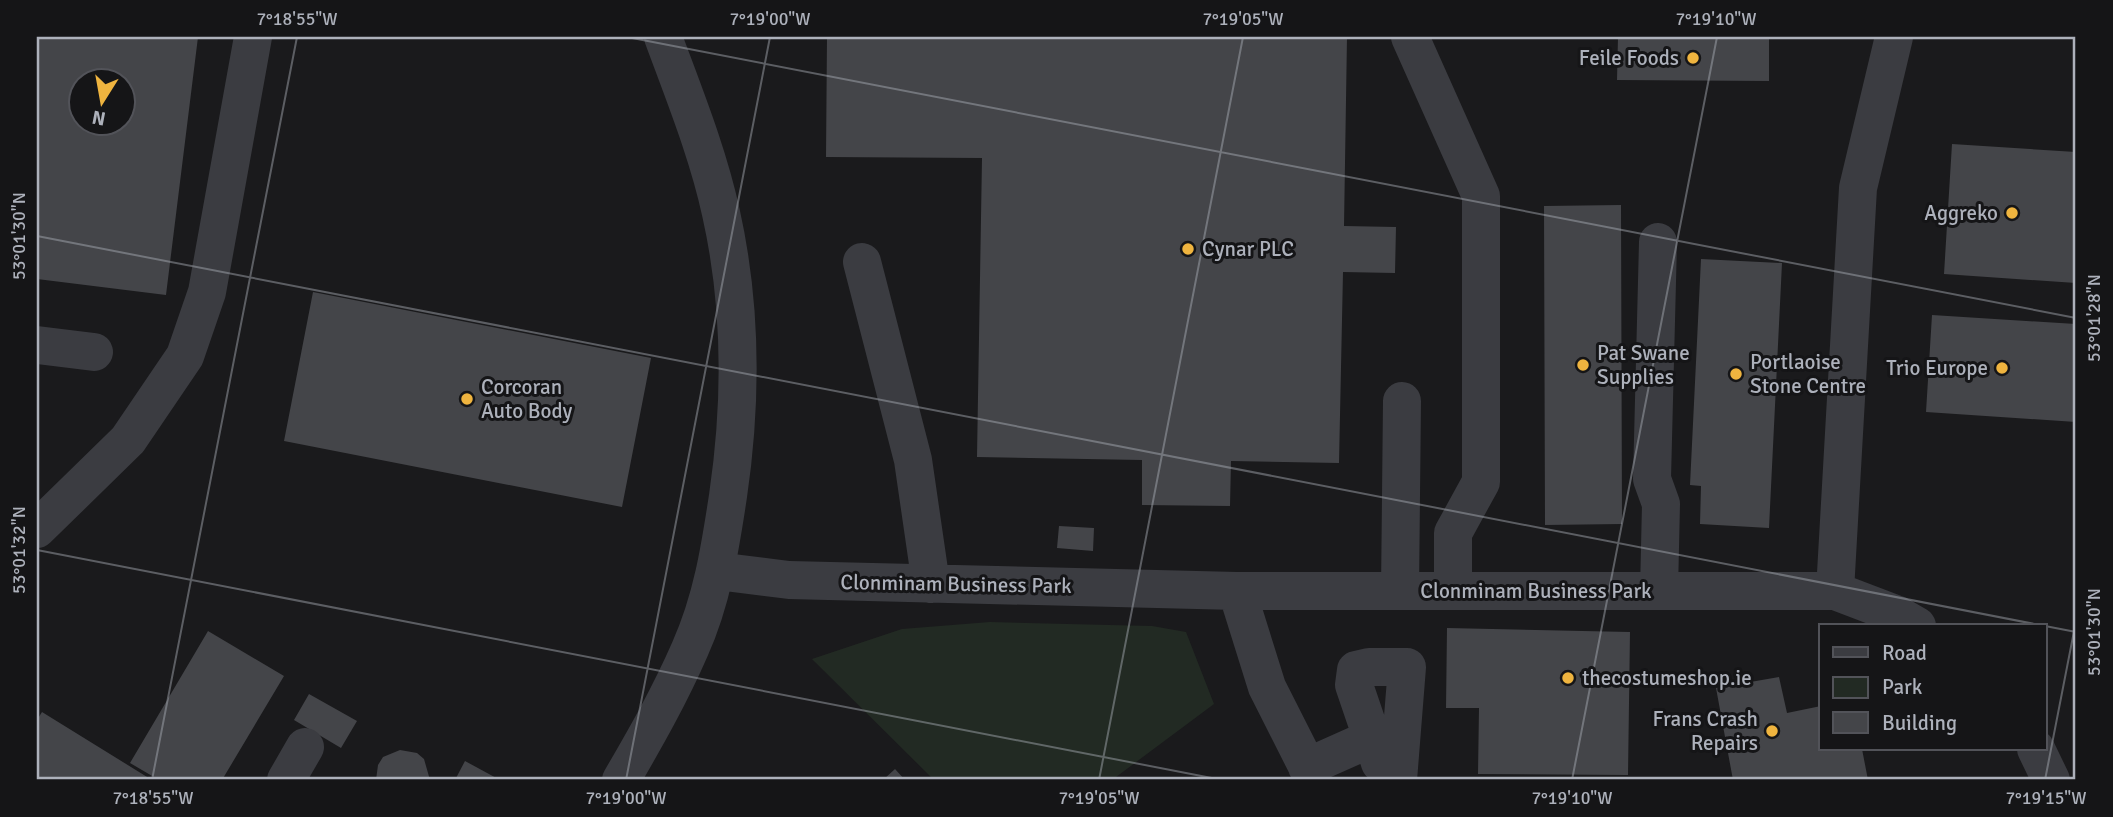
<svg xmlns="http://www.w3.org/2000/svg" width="2113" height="817" font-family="Signika,sans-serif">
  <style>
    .green { fill: #222a23 }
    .building { fill: #444549; fill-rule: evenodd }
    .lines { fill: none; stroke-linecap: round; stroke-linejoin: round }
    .minor { stroke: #3b3c41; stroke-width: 38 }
    .ticks { fill: none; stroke: #adb1bb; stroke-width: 2; stroke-opacity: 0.45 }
    .poi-dot { fill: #efb43f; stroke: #151517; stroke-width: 2.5 }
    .labels { text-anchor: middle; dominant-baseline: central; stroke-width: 6; stroke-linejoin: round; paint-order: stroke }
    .poi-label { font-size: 21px; fill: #adb1bb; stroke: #151517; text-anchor: start }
    .street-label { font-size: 21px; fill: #adb1bb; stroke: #151517 }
    .neatline { fill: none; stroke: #adb1bb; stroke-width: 2.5 }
    .ticks-label { font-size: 18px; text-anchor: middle; fill: #adb1bb }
  </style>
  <rect width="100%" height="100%" fill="#1a1a1c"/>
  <path class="green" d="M990 622 1152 626 1186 632 1214 704 1112 780H934L812 659 902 629Z"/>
  <path class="building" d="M37 37H198L166 295 37 279ZM80 80H122V122H80Z
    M827 37H1347L1344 226 1396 227 1395 273 1343 272 1339 463 1231 461 1230 506 1142 505V460L977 457 982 158 826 157Z
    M1618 37H1769V81L1617 80Z
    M1952 144 2076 152V283L1944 274Z
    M1621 205 1622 524 1545 525 1544 206Z
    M1701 259 1782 263 1769 528 1700 524 1701 486 1690 485Z
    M313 292 651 358 622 507 284 441Z
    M1932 315 2076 324V422L1926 412Z
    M1059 526 1094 528 1093 551 1057 548Z
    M1447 628 1630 632 1628 775 1478 774 1479 708H1446Z
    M208 631 284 676 222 780H159L130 763Z
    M1779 677 1787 713 1821 706V749H1862L1868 780H1733L1716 688Z
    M309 694 357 721 341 748 294 720Z
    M42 712 152 780H37V720Z
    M400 750 417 753 424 759 430 780H376L378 765 383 757Z
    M465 761 500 780H455Z
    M895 769 905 780H883Z"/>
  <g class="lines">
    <path class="minor" d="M1410 37 1481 196V482L1453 533V591
      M1658 242 1652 479 1661 504 1659 591
      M862 262 913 460 931 584
      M37 345 94 352
      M37 529 128 440 185 356 207 292 253 37
      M717 571 789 580 1237 591H1835L1898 615 1917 626
      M1237 591 1267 687 1314 780
      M1400 591 1402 401
      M1835 591 1858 188 1894 37
      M1372 738 1354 685 1356 670 1369 667H1407L1398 780
      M2036 749 2051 780
      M1307 767 1372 738 1380 763
      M286 780 305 747
      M621 780C646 737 670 695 690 649 712 600 720 549 728 496 742 401 742 307 721 213 708 153 684 94 663 37"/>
  </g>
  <path class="ticks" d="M627 37 2076 318M37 236 2045 626M37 550 1222 780M2045 626 2076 632M152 780 297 37M626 780 770 37M1099 780 1243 37M1572 780 1717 37M2045 780 2076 621"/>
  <g class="poi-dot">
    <circle cx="1693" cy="58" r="7"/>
    <circle cx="2012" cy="213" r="7"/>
    <circle cx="1188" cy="249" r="7"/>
    <circle cx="1583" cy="365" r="7"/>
    <circle cx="2002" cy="368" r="7"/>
    <circle cx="1736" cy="374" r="7"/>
    <circle cx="467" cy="399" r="7"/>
    <circle cx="1568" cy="678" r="7"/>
    <circle cx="1772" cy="731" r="7"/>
  </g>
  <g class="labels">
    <g class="poi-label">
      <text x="1679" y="58" text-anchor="end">Feile Foods</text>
      <text x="1998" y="213" text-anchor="end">Aggreko</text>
      <text x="1202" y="249">Cynar PLC</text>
      <text x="1597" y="353">Pat Swane<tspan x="1597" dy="24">Supplies</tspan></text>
      <text x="1750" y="362">Portlaoise<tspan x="1750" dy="24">Stone Centre</tspan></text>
      <text x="1988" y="368" text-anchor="end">Trio Europe</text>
      <text x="481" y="387">Corcoran<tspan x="481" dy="24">Auto Body</tspan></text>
      <text x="1582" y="678">thecostumeshop.ie</text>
      <text x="1758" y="719" text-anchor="end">Frans Crash<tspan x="1758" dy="24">Repairs</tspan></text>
    </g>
    <g class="street-label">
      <text transform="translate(956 584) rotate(1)">Clonminam Business Park</text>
      <text x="1536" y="591">Clonminam Business Park</text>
    </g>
  </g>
  <rect width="2113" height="817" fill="none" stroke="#151517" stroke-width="77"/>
  <rect x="1819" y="624" width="228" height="126" fill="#151517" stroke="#525359" stroke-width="2"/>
  <rect x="1833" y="647" width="35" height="10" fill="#3b3c41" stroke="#525359" stroke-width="2"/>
  <text x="1882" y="660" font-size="21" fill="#adb1bb">Road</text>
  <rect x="1833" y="677" width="35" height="21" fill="#222a23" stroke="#525359" stroke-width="2"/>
  <text x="1882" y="694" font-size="21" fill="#adb1bb">Park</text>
  <rect x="1833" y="712" width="35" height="21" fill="#444549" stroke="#525359" stroke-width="2"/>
  <text x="1882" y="730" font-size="21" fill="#adb1bb">Building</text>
  <g transform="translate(102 102) rotate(191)"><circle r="33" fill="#151517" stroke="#525359" stroke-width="2"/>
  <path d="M0-5L12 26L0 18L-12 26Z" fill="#efb43f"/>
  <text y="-10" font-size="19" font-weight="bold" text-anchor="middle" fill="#adb1bb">N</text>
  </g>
  <rect x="38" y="38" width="2036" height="740" class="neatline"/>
  <g class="ticks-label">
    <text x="297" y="25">7°18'55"W</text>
    <text x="770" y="25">7°19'00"W</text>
    <text x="1243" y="25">7°19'05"W</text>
    <text x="1716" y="25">7°19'10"W</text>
    <text transform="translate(19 236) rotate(-90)" y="6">53°01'30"N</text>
    <text transform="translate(2094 318) rotate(-90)" y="6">53°01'28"N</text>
    <text transform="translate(19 550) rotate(-90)" y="6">53°01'32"N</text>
    <text transform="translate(2094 632) rotate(-90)" y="6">53°01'30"N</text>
    <text x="153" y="804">7°18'55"W</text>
    <text x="626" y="804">7°19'00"W</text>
    <text x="1099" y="804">7°19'05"W</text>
    <text x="1572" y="804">7°19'10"W</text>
    <text x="2046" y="804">7°19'15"W</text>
  </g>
</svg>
